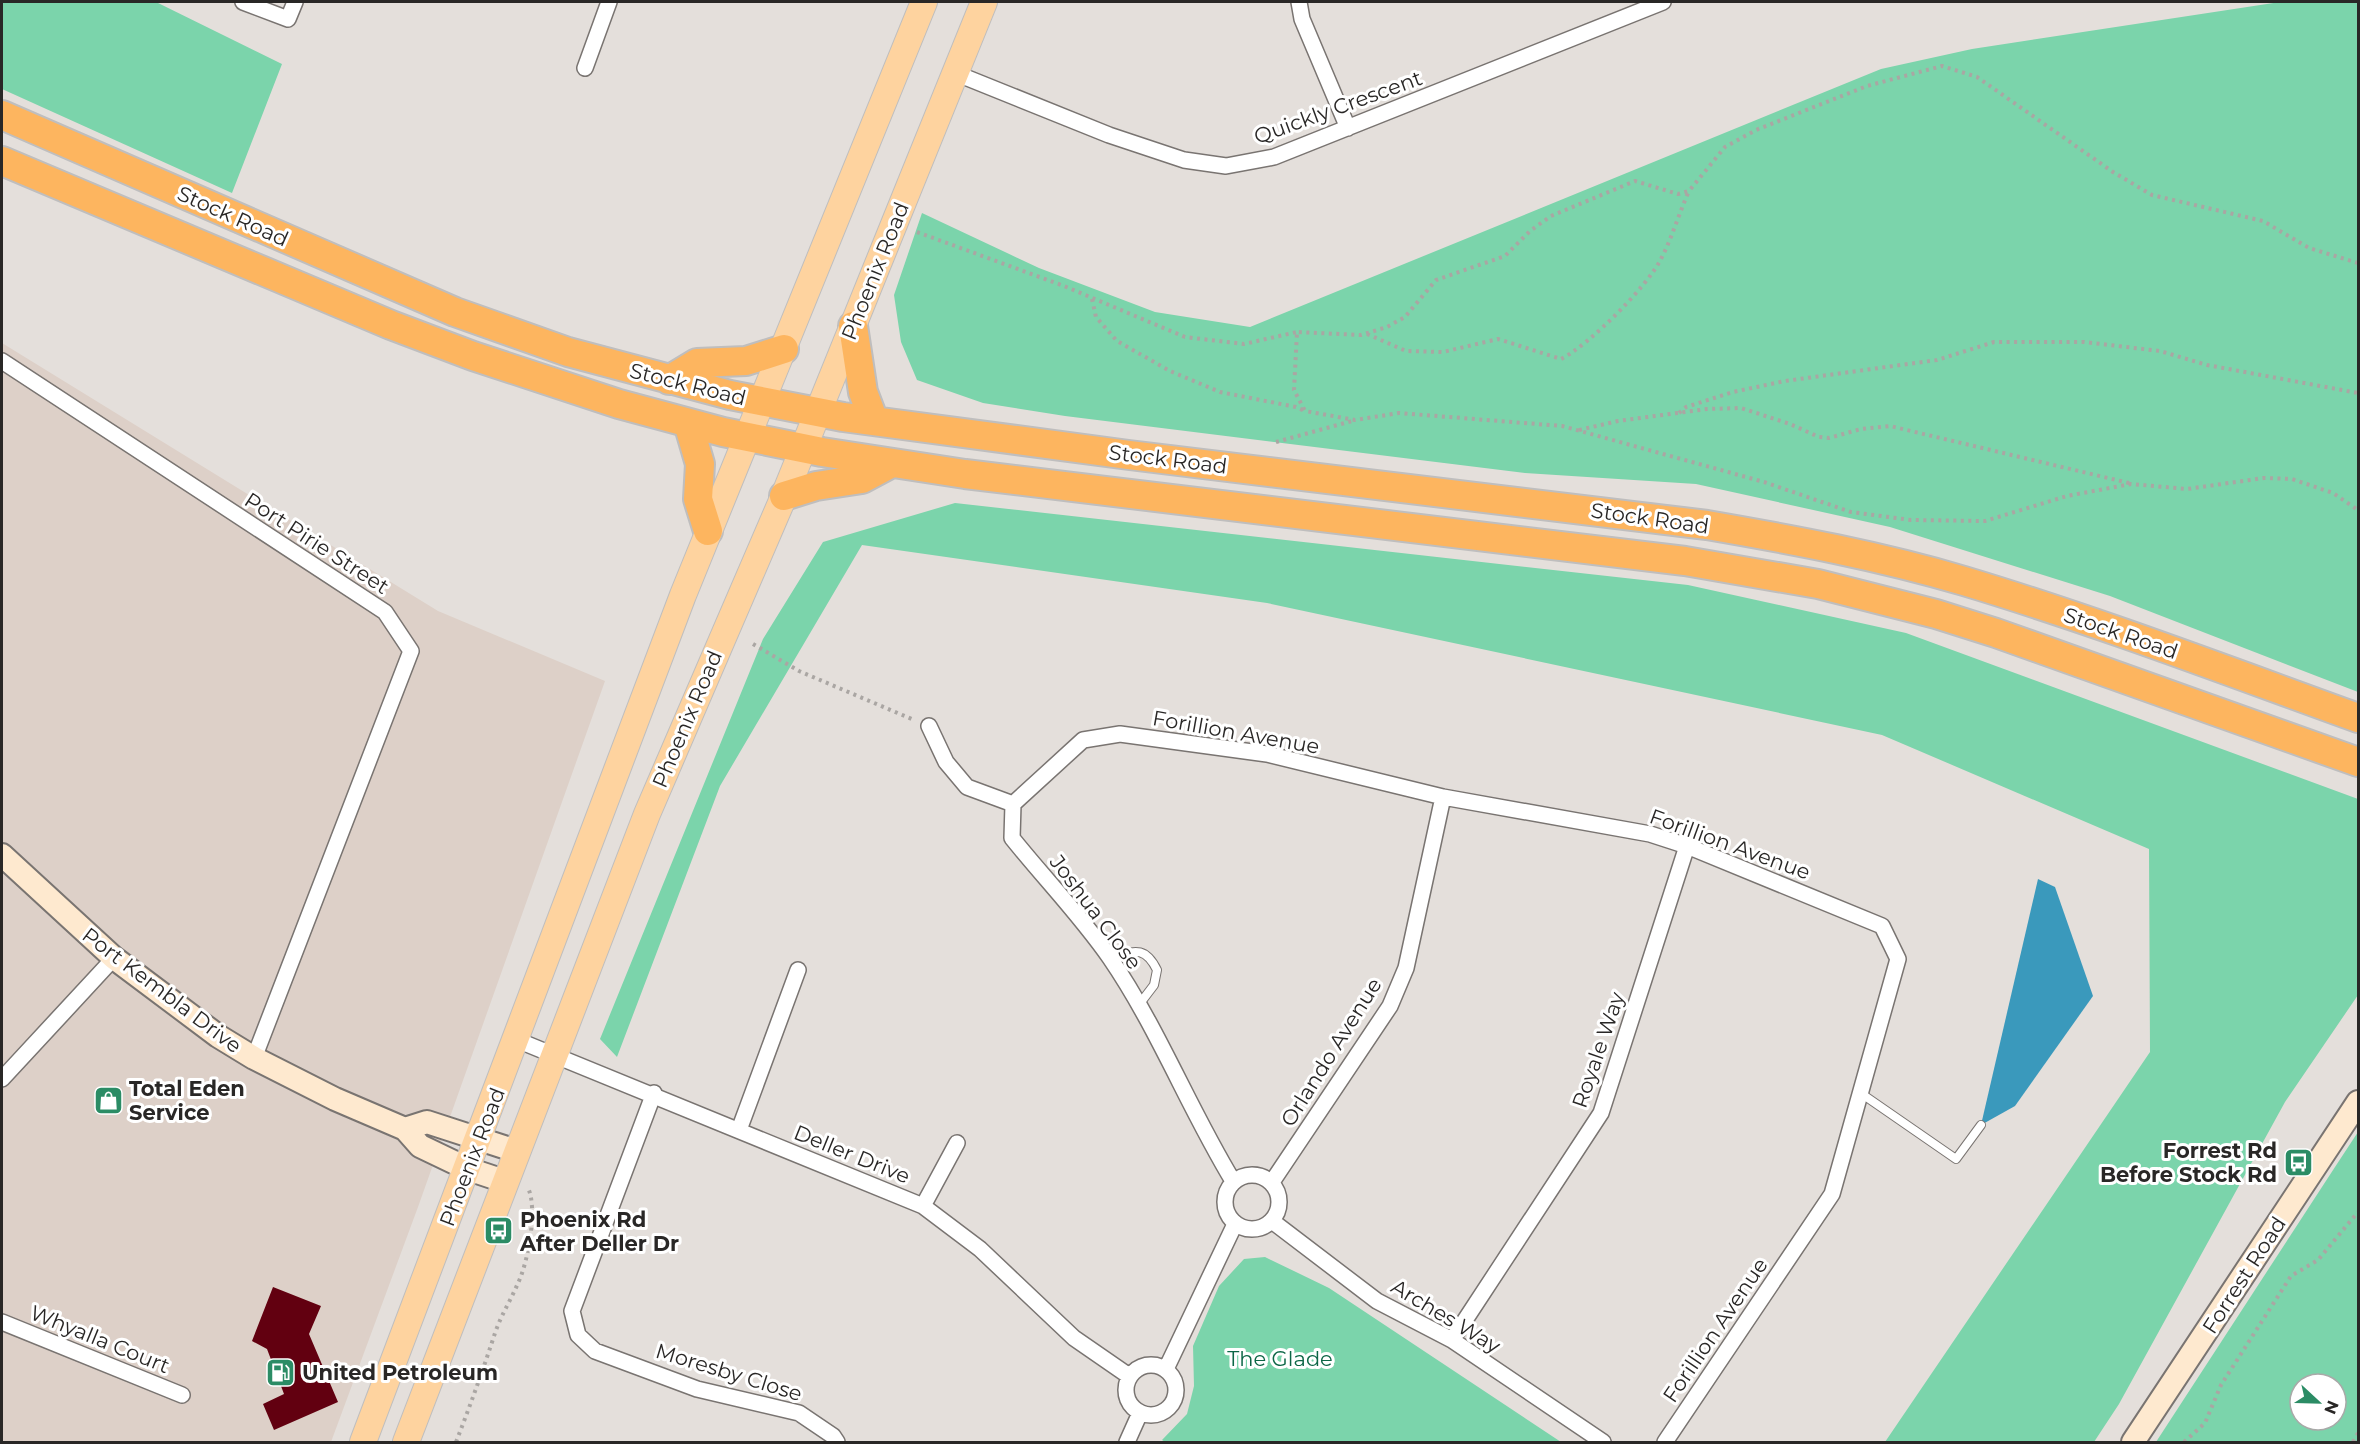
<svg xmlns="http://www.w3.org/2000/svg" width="2360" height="1444" font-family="Montserrat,sans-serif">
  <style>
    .built { fill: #ddd0c8 }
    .green { fill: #7bd4ab; fill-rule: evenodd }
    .water { fill: #3a99bc }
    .building { fill: #620010 }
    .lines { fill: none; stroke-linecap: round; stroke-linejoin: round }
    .lane-casing { stroke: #797471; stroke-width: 10 }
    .street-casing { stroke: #797471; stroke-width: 18 }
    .secondary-casing { stroke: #797471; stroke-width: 26 }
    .primary-casing { stroke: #bfbebe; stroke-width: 28 }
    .highway-casing { stroke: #bfbebe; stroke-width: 32 }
    .path { stroke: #aaa6a3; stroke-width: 4; stroke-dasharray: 3 4.5; stroke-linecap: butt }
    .lane { stroke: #fff; stroke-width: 8 }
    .street { stroke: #fff; stroke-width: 15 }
    .secondary { stroke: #fee9cf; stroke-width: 22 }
    .primary { stroke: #fed39f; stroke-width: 26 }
    .highway { stroke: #fdb55f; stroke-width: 28 }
    .labels { text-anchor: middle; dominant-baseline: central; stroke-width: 6; stroke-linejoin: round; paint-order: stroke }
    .street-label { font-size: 21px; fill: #292726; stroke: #fff }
    .poi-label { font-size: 21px; font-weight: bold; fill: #292726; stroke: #fff; text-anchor: start }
    .park-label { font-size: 21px; fill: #0c6646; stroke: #fff }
  </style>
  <rect width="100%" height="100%" fill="#e4dfdb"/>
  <path class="built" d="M2 343 438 611 605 681 418 1207 331 1442H2Z"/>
  <path class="green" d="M2 2H156L282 64 232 193 2 89Z
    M2280 2H2358V692L2110 596 1890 527 1696 484 1525 473 1065 416 983 403 917 380 901 342 894 295 922 213 1039 268 1155 312 1250 327 1881 69 1972 49Z
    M955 503 1688 585 1906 633 2358 799V995L2285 1102 2119 1404 2094 1442H1885L2150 1052 2149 849 1882 735 1267 603 862 545 720 786 617 1057 600 1039 763 639 823 542Z
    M2358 1132V1442H2156L2335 1167ZM2300 1384H2336V1420H2300Z
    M1265 1257 1329 1288 1561 1442H1165L1162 1440 1187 1414 1194 1386 1193 1346 1219 1286 1244 1259Z"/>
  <path class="water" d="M2038 879 2055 887 2093 996 2015 1106 1981 1125Z"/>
  <path class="building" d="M273 1287 321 1306 309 1334 338 1402 274 1430 263 1404 284 1394 267 1349 252 1341Z"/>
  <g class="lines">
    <defs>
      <path id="lane" d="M1109 958C1133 952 1144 944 1157 970L1154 985 1138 1006
        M1862 1094 1956 1159 1981 1125"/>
      <path id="street" d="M243 2 288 19 295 2
        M1299 2 1302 19 1348 128
        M585 68 609 2
        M955 73 1109 135 1184 160 1226 166 1274 157 1663 2
        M2 361 385 612 411 651 254 1058
        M929 726 946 762 967 787 1013 804
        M1013 804 1083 740 1120 734 1267 754 1443 797 1650 834 1687 846 1882 926 1898 959 1832 1194 1665 1442
        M1013 804 1012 838C1044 878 1081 916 1110 958 1158 1028 1189 1109 1233 1181
        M517 1040 923 1206 980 1249 1074 1338 1129 1376
        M2 1079 114 958
        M654 1093 572 1311 578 1335 595 1351 697 1389 799 1413 833 1436 837 1442
        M739 1130 798 970
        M1225 1202a27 27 0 1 1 54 0a27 27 0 1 1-54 0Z
        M1272 1182 1390 1006 1406 968 1443 797
        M923 1206 957 1143
        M1272 1221 1377 1301 1452 1340 1603 1442
        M2 1322 182 1395
        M1452 1340 1601 1113 1687 846
        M1126 1390a25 25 0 1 1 50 0a25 25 0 1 1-50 0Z
        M1166 1369 1235 1224
        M1127 1442 1140 1413"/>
      <path id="secondary" d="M2 855 114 958 218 1036 254 1058 335 1099 405 1129 420 1146 468 1169 504 1181
        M405 1129 427 1122 516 1151
        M2133 1442 2358 1102"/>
      <path id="primary" d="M363 1442 683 595 924 2
        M406 1442 647 814 784 496 984 2"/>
      <path id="highway" d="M2 115 455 312 568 352 730 395 843 417 1129 455 1707 525C1794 540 1880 556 1964 581 2097 621 2228 671 2358 718
        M2 161 391 325 473 356 619 404 723 432 822 452 965 474 1685 561 1818 584 1936 614 1996 633 2358 762
        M853 326 863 392 874 421
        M669 380 697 363 746 361 784 349
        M688 423 700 464 698 499 708 531
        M784 496 816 486 862 479 892 463"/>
    </defs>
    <use href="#lane" class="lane-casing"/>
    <use href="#street" class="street-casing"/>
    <use href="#secondary" class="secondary-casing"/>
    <use href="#primary" class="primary-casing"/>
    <use href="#highway" class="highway-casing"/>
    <path class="path" d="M917 232 1064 286 1185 337 1244 344 1297 332
      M2358 263 2309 248 2263 221 2152 195 2113 172 1977 77 1942 66 1867 86 1756 130 1725 147 1689 191 1678 194 1635 181 1551 216 1530 231 1505 256 1436 280 1405 317 1387 327 1361 335 1297 332 1294 390 1305 411 1355 420 1399 413 1562 426 1764 482 1851 512 1911 520 1985 521 2067 496 2131 484 2187 489 2264 478 2292 479 2333 493 2358 510
      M1092 299 1096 317 1117 341 1170 371 1220 392 1296 407 1305 411
      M1367 334 1406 351 1443 352 1498 339 1561 359C1589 345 1646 288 1661 259 1672 238 1679 213 1689 191
      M1679 413 1686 407 1733 392 1785 381 1937 360 1994 342H2084L2160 351 2207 365 2358 393
      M1579 430 1618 421 1707 409 1741 408 1790 424 1819 437 1829 438 1861 429 1890 426 2129 483
      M1276 442 1352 421
      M753 644 799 671 914 720
      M456 1442C470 1406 483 1370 495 1333 501 1315 511 1300 518 1283 528 1263 538 1208 528 1188
      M2184 1442 2205 1423 2221 1385 2291 1276 2318 1260 2358 1212
      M2353 1442 2358 1433"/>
    <use href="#lane" class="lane"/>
    <use href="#street" class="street"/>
    <use href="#secondary" class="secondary"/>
    <use href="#primary" class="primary"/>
    <use href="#highway" class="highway"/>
  </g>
  <defs>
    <symbol id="shop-square" viewBox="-11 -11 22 22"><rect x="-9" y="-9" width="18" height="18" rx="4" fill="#2b8c65" stroke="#fff"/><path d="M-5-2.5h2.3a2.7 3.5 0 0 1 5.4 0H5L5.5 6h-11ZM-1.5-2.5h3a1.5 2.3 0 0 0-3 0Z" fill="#fff"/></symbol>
    <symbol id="bus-square" viewBox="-11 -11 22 22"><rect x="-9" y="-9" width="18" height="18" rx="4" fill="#2b8c65" stroke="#fff"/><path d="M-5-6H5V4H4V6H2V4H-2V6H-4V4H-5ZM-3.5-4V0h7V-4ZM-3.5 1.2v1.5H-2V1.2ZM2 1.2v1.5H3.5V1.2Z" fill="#fff"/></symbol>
    <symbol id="fuel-square" viewBox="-11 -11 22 22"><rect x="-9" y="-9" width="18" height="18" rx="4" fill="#2b8c65" stroke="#fff"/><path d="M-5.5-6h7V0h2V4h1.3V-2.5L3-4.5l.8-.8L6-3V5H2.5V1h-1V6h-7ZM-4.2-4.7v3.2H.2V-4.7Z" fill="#fff"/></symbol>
  </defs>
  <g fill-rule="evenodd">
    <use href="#shop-square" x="92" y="1084" width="33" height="33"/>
    <use href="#bus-square" x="2282" y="1146" width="33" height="33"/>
    <use href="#bus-square" x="482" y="1214" width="33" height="33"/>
    <use href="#fuel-square" x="264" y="1356" width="33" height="33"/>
  </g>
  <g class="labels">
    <g class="street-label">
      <text transform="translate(1338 107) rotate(-20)">Quickly Crescent</text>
      <text transform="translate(233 216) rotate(24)">Stock Road</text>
      <text transform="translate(875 271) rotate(-68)">Phoenix Road</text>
      <text transform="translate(688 384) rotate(14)">Stock Road</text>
      <text transform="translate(1168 459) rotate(7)">Stock Road</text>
      <text transform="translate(1650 518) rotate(8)">Stock Road</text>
      <text transform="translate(317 543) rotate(33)">Port Pirie Street</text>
      <text transform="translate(2121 633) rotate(19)">Stock Road</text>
      <text transform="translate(687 719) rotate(-67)">Phoenix Road</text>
      <text transform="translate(1236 732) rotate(10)">Forillion Avenue</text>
      <text transform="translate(1730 844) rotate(20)">Forillion Avenue</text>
      <text transform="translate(1096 912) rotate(53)">Joshua Close</text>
      <text transform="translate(162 990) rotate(37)">Port Kembla Drive</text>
      <text transform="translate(1598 1050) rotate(-71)">Royale Way</text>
      <text transform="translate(1331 1052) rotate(-58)">Orlando Avenue</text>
      <text transform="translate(852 1154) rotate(22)">Deller Drive</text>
      <text transform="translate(472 1157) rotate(-69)">Phoenix Road</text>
      <text transform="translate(2244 1275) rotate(-57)">Forrest Road</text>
      <text transform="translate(1446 1316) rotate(31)">Arches Way</text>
      <text transform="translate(1715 1330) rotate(-56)">Forillion Avenue</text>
      <text transform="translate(100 1339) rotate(22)">Whyalla Court</text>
      <text transform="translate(729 1372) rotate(17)">Moresby Close</text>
    </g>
    <g class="poi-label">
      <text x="129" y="1088">Total Eden<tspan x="129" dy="24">Service</tspan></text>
      <text x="2277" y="1150" text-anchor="end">Forrest Rd<tspan x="2277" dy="24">Before Stock Rd</tspan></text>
      <text x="520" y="1219">Phoenix Rd<tspan x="520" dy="24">After Deller Dr</tspan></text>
      <text x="302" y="1372">United Petroleum</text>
    </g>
    <g class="park-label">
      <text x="1280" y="1358">The Glade</text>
    </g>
  </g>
  <rect width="2360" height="1444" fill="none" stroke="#292726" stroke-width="6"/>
  <g transform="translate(2318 1402) rotate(112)"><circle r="28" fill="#ffffff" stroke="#a9a9a8" stroke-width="1.5"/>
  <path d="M0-4.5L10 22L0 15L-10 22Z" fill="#2b8c65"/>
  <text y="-9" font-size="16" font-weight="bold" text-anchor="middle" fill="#292726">N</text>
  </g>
</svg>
